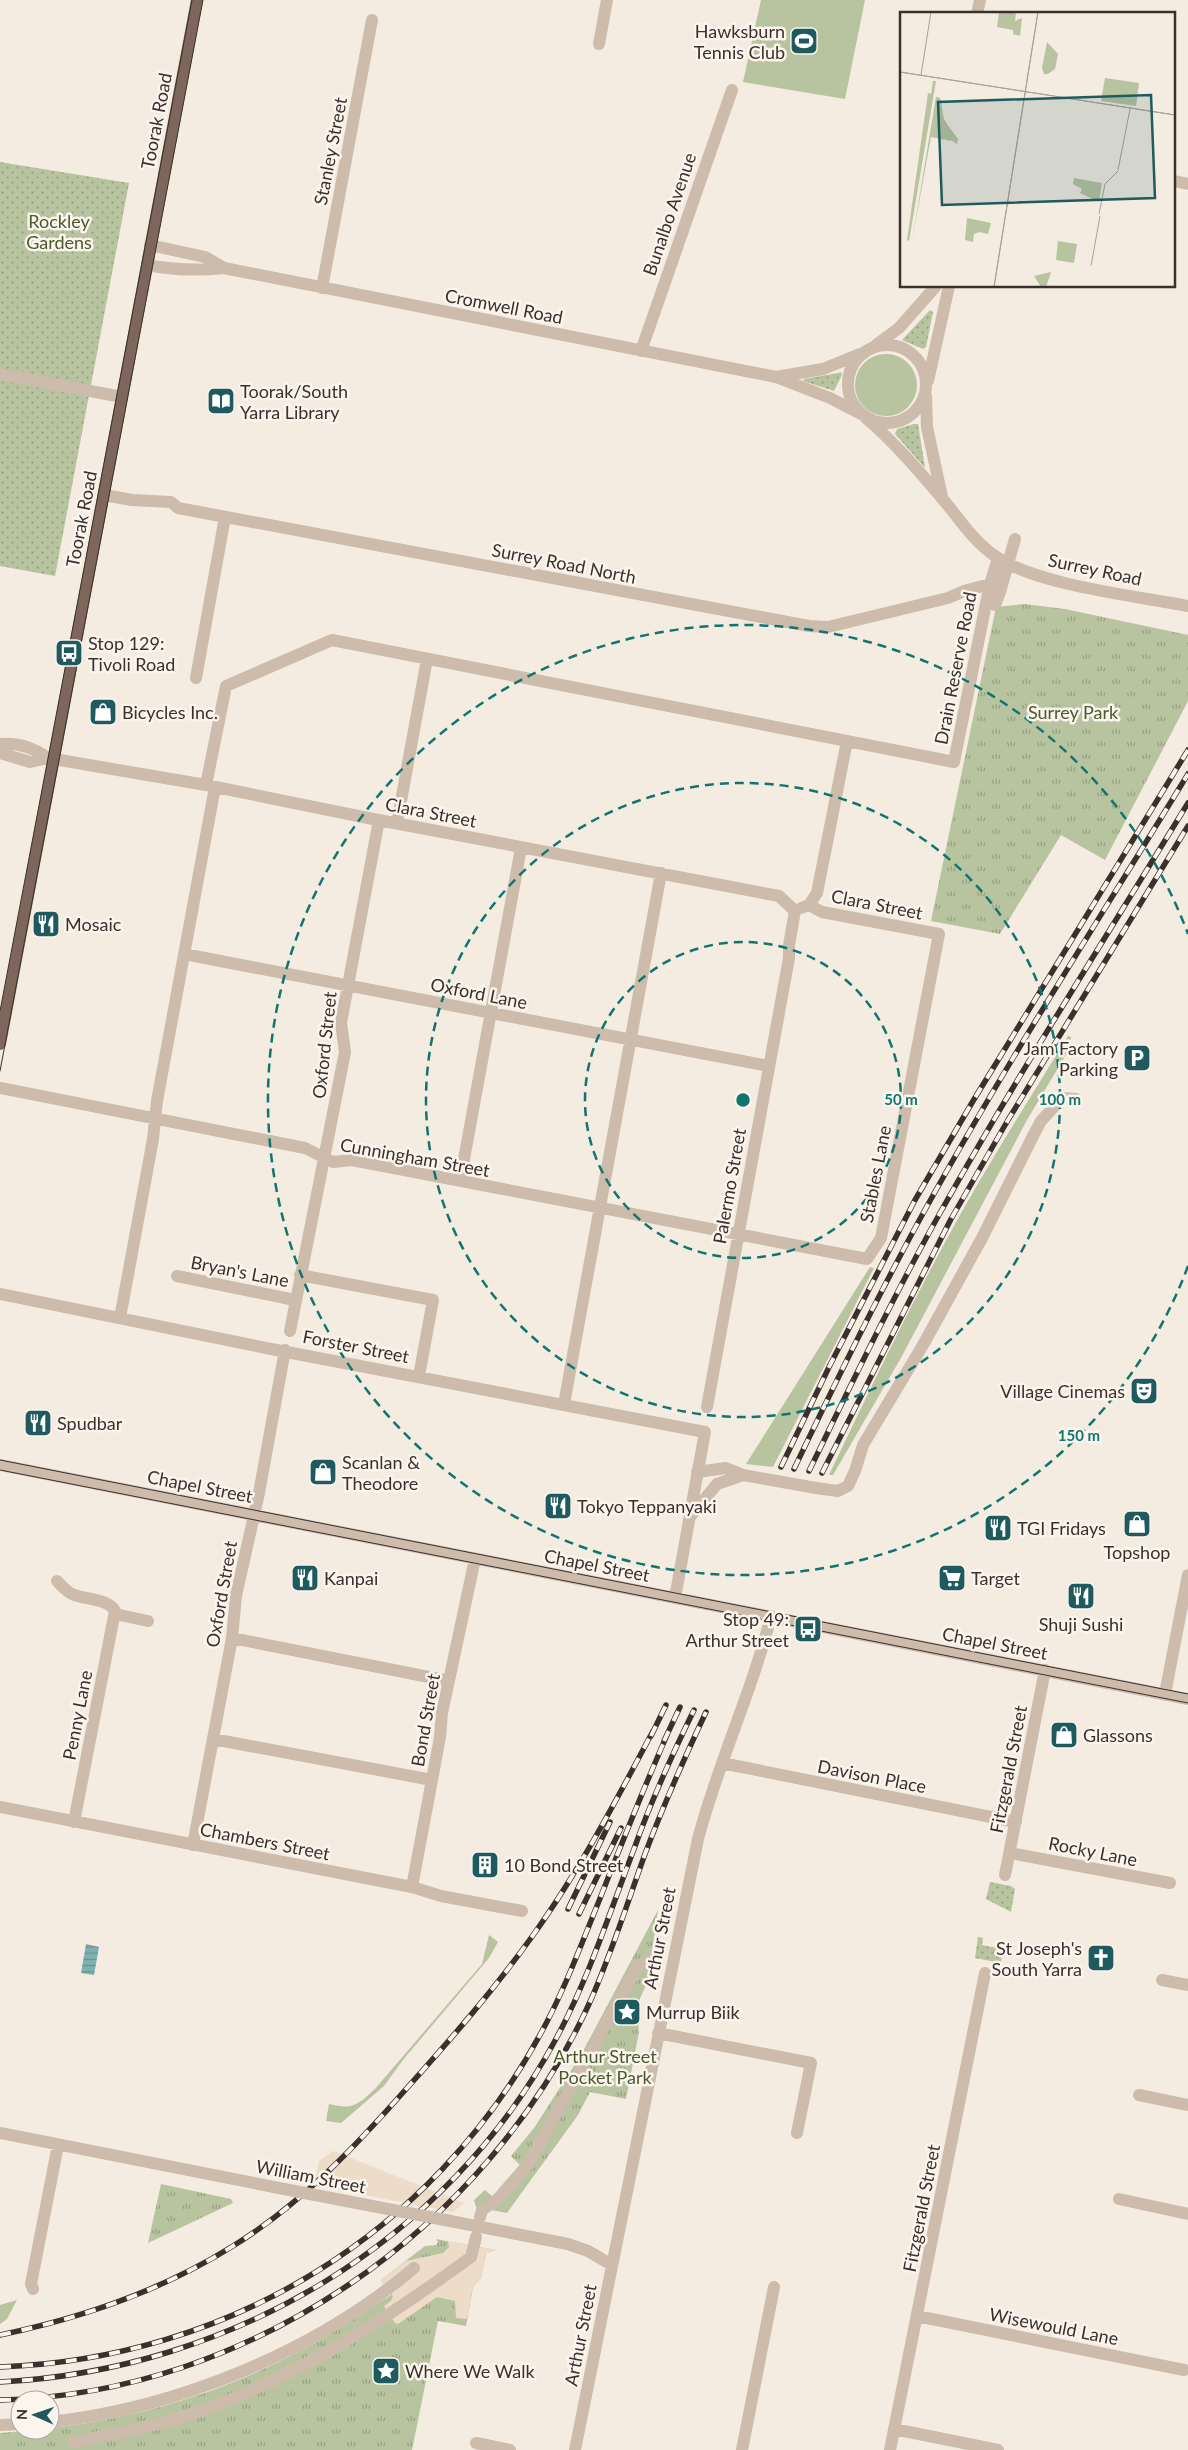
<svg xmlns="http://www.w3.org/2000/svg" width="1188" height="2450" font-family="Lato,sans-serif">
  <style>
    .grass { fill: #b8c4a0 }
    .park { fill: url(#park-tufts) }
    .garden { fill: url(#garden-dots) }
    .plaza { fill: #ecdcc8 }
    .water { fill: url(#water-rules) }
    .lines { fill: none; stroke-linecap: round; stroke-linejoin: round }
    .minor { stroke: #cdbbac; stroke-width: 12 }
    .major { stroke: #7d675c; stroke-width: 12 }
    .tram { stroke: #3b302b; stroke-width: 1 }
    .rail-casing { stroke: #3b302b; stroke-width: 5.5 }
    .rail { stroke: #fbf5ee; stroke-width: 4; stroke-dasharray: 11; stroke-linecap: butt }
    .minor-bridge { stroke: #cdbbac; stroke-width: 12 }
    .ring { fill: none; stroke: #0f766e; stroke-width: 2.5; stroke-dasharray: 9 6 }
    .labels { text-anchor: middle; dominant-baseline: central; stroke-width: 5; stroke-linejoin: round; paint-order: stroke }
    .poi-label { font-size: 18px; fill: #3b302b; stroke: #fbf5ee; text-anchor: start }
    .street-label { font-size: 18px; fill: #3b302b; stroke: #fbf5ee }
    .park-label { font-size: 18px; fill: #4a5a2e; stroke: #fbf5ee }
    .inset-road { fill: none; stroke: #aaa098; stroke-width: 1 }
    .view { fill: #1f5a5e; fill-opacity: 0.15; stroke: #1f5a5e; stroke-width: 2.5 }
    .inset-edge { fill: none; stroke: #3b302b; stroke-width: 2.5 }
    .centre { fill: #0f766e; stroke: #fbf5ee; stroke-width: 2.5 }
    .ring-label { font-size: 15px; text-anchor: middle; font-weight: bold; fill: #0f766e; stroke: #fbf5ee; stroke-width: 5; stroke-linejoin: round; paint-order: stroke }
  </style>
  <defs>
    <pattern id="park-tufts" width="24" height="20" patternUnits="userSpaceOnUse" patternTransform="scale(1.25)"><rect width="24" height="20" fill="#b8c4a0"/><path d="M3 7l-1-3M5 7V3M7 7l1-3M15 17l-1-3M17 17v-4M19 17l1-3" fill="none" stroke="#97a083"/></pattern>
    <pattern id="garden-dots" width="8" height="8" patternUnits="userSpaceOnUse" patternTransform="scale(1.25)"><rect width="8" height="8" fill="#b8c4a0"/><path d="M2 2h.1M6 6h.1" fill="none" stroke="#97a083" stroke-width="1.8" stroke-linecap="round"/></pattern>
    <pattern id="water-rules" width="6" height="5" patternUnits="userSpaceOnUse" patternTransform="scale(1.25)"><rect width="6" height="5" fill="#7fb0b2"/><path d="M0 2.5h6" fill="none" stroke="#699091"/></pattern>
  </defs>
  <rect width="100%" height="100%" fill="#f4ebe1"/>
  <path class="grass" d="M761 0H865L845 99 743 82Z
    M855 385a31 31 0 1 1 62 0a31 31 0 1 1-62 0Z
    M1068 1036 1071 1037 1067 1053 1027 1120 902 1356 833 1475H829C866 1398 902 1322 942 1248 981 1175 1025 1106 1068 1036Z
    M870 1267 874 1268 773 1467 746 1464Z
    M489 1935 498 1942 489 1958 403 2060 384 2086 341 2123 326 2121 329 2104C354 2110 357 2105 375 2089L482 1964Z
    M17 2300 7 2319 0 2324V2305Z"/>
  <path class="park" d="M1024 604 1065 609 1188 635V701L1105 860 1061 835 1000 934 931 921 996 607Z
    M658 1910 648 1981 637 2005 639 2032 626 2099 590 2092 578 2115 507 2213 476 2207 474 2200 485 2190 493 2197 520 2165 511 2156 534 2128 581 2055Z
    M161 2184 231 2199 233 2203 148 2243Z
    M436 2239 496 2250 486 2253 481 2278 473 2287 466 2326 438 2321 412 2450H0V2433C93 2427 188 2406 274 2364 315 2345 353 2320 391 2295L381 2280 425 2246 436 2245 438 2242Z"/>
  <path class="garden" d="M0 162 129 183 55 576 0 566Z
    M930 310 933 312 926 347 923 349 902 340Z
    M838 373 841 372 842 375 834 391 803 381 804 379Z
    M914 424H918L925 468 895 434 897 429Z
    M990 1882 1011 1886 1015 1889 1011 1912 986 1899Z
    M978 1937 983 1938 982 1945 1003 1949 1001 1963 975 1958Z"/>
  <path class="plaza" d="M333 2151 464 2203 453 2212 318 2186 316 2175 319 2161Z
    M448 2241 496 2250 486 2253 481 2278 473 2287 467 2319 456 2318 455 2301 437 2297 398 2324 395 2323 384 2306 391 2301 393 2296 381 2280 406 2261 443 2253 449 2247Z"/>
  <path class="water" d="M86 1944 99 1947 94 1975 81 1973Z"/>
  <g class="lines">
    <path class="minor" d="M977 14 980 0
      M599 44 607 0
      M1174 181 1188 184
      M150 245 205 257 224 268
      M147 265C173 270 197 271 224 268L776 377 830 398 861 414
      M322 288 372 20
      M848 384a39 39 0 1 1 78 0a39 39 0 1 1-78 0Z
      M876 345 899 328 936 286
      M641 351 732 90
      M0 374 122 397
      M776 377 823 369 860 354
      M928 381 949 286
      M926 396 927 427 942 497
      M866 418C894 442 918 470 941 497 959 518 972 540 995 556 1036 585 1136 596 1188 606
      M104 495 132 500 171 502 178 508 809 626 828 627 948 598 964 591 990 584
      M995 605 1000 592 1015 539
      M196 678 225 517
      M0 744C19 743 32 747 48 758
      M0 753 30 762 48 758 206 785 368 818 779 896 795 911
      M206 785 226 686 332 640 954 762 990 584 998 558
      M397 823 427 659
      M801 908 809 905 817 893 847 741
      M184 954 768 1066
      M0 1088 305 1148 333 1162 352 1160 867 1259 881 1238 939 934 822 912 809 905
      M460 1181 521 848
      M300 1275 433 1300 419 1376
      M177 1276 295 1300
      M0 1294 271 1349 705 1432 675 1598
      M120 1318 153 1139 157 1101 215 787
      M290 1331 345 1052 341 1023 379 820
      M564 1404 661 873
      M707 1407 789 958V945L795 911
      M0 1465 1188 1699
      M697 1472 726 1468 743 1475 816 1488 838 1491 848 1486 855 1471 863 1445 923 1345 982 1238 1034 1134 1041 1121 1062 1098 1076 1099
      M690 1517 717 1484 743 1475
      M57 1581C62 1586 66 1591 72 1594 85 1600 108 1598 115 1611L74 1822
      M115 1614 148 1621
      M232 1638 449 1681
      M1165 1694 1188 1575
      M213 1739 432 1780
      M722 1763 1016 1822
      M0 1807 412 1887 441 1896 522 1911
      M193 1845 232 1638 236 1596 259 1493 285 1350
      M1010 1853 1170 1883
      M1005 1875 1045 1670
      M412 1887 440 1737 442 1713 475 1559
      M1162 1980 1188 1985
      M658 2033 811 2063 797 2133
      M1139 2095 1188 2105
      M0 2133 284 2189
      M1119 2199 1188 2214
      M480 2217 482 2210 498 2199 529 2163 638 1966 656 1955
      M445 2220 568 2244 588 2251 612 2265
      M33 2289 31 2284 58 2145
      M917 2316 1184 2370
      M50 2422C178 2408 316 2351 414 2268
      M0 2425 20 2424
      M894 2429 998 2450
      M73 2442C119 2433 165 2424 209 2408 305 2372 389 2317 471 2257L476 2237
      M476 2443 510 2450
      M575 2450 698 1839C718 1763 752 1692 771 1616
      M742 2450 774 2287
      M890 2450 985 1973"/>
    <path class="major" d="M0 1044 197 0"/>
    <path class="tram" d="M0 1011 192 0
      M0 1071 203 0
      M0 1460 1188 1694
      M0 1470 1188 1703"/>
    <defs>
      <path id="rail" d="M781 1467 830 1365 915 1200 973 1101 1188 750
        M794 1469C836 1381 879 1293 926 1208 1008 1060 1100 918 1188 774
        M809 1471C851 1385 893 1297 940 1213 1018 1074 1105 939 1188 803
        M822 1473 951 1219 1008 1120 1188 826
        M651 1736 666 1705
        M664 1741 680 1707
        M568 1909 610 1822
        M579 1914 621 1828
        M0 2335C82 2318 161 2291 233 2246 301 2204 354 2148 407 2088 450 2040 493 1991 531 1938 578 1873 616 1801 653 1731
        M0 2367C228 2359 432 2234 541 2033 564 1991 581 1945 599 1901 621 1845 643 1790 667 1735
        M0 2382C231 2370 447 2243 557 2037 589 1977 610 1912 634 1849 651 1801 672 1755 694 1710
        M0 2400C250 2394 486 2229 589 2004 611 1955 627 1904 645 1854 663 1806 684 1759 706 1712"/>
    </defs>
    <use href="#rail" class="rail-casing"/>
    <use href="#rail" class="rail"/>
    <path class="minor-bridge" d="M284 2189 445 2220"/>
  </g>
  <g class="ring">
    <circle cx="743" cy="1100" r="158"/>
    <circle cx="743" cy="1100" r="317"/>
    <path d="M1188 1266A475 475 0 1 1 1188 934"/>
  </g>
  <defs>
    <symbol id="stadium-square" viewBox="-11 -11 22 22"><rect x="-9" y="-9" width="18" height="18" rx="4" fill="#1f5a5e" stroke="#fbf5ee"/><path d="M0-5a6.5 5 0 1 0 0 10a6.5 5 0 1 0 0-10ZM-3.5-1.8h7v3.6h-7Z" fill="#fff"/></symbol>
    <symbol id="library-square" viewBox="-11 -11 22 22"><rect x="-9" y="-9" width="18" height="18" rx="4" fill="#1f5a5e" stroke="#fbf5ee"/><path d="M-6-4Q-3-5.5-.7-3.5V5Q-3 3-6 4ZM6-4Q3-5.5 .7-3.5V5Q3 3 6 4Z" fill="#fff"/></symbol>
    <symbol id="bus-square" viewBox="-11 -11 22 22"><rect x="-9" y="-9" width="18" height="18" rx="4" fill="#1f5a5e" stroke="#fbf5ee"/><path d="M-5-6H5V4H4V6H2V4H-2V6H-4V4H-5ZM-3.5-4V0h7V-4ZM-3.5 1.2v1.5H-2V1.2ZM2 1.2v1.5H3.5V1.2Z" fill="#fff"/></symbol>
    <symbol id="shop-square" viewBox="-11 -11 22 22"><rect x="-9" y="-9" width="18" height="18" rx="4" fill="#1f5a5e" stroke="#fbf5ee"/><path d="M-5-2.5h2.3a2.7 3.5 0 0 1 5.4 0H5L5.5 6h-11ZM-1.5-2.5h3a1.5 2.3 0 0 0-3 0Z" fill="#fff"/></symbol>
    <symbol id="restaurant-square" viewBox="-11 -11 22 22"><rect x="-9" y="-9" width="18" height="18" rx="4" fill="#1f5a5e" stroke="#fbf5ee"/><path d="M-5-6h1v4h1v-4h1v4h1v-4h1v5L-1.5 .5V6h-2V.5L-5-1ZM5-6V6H3V1.5H1.5Q1.5-4 5-6Z" fill="#fff"/></symbol>
    <symbol id="parking-square" viewBox="-11 -11 22 22"><rect x="-9" y="-9" width="18" height="18" rx="4" fill="#1f5a5e" stroke="#fbf5ee"/><path d="M-3.5-5.5H1a3.5 3.5 0 0 1 0 7H-1V5.5H-3.5ZM-1-3.4V-.6H.8a1.4 1.4 0 0 0 0-2.8Z" fill="#fff"/></symbol>
    <symbol id="theatre-square" viewBox="-11 -11 22 22"><rect x="-9" y="-9" width="18" height="18" rx="4" fill="#1f5a5e" stroke="#fbf5ee"/><path d="M-5-5.5Q0-4 5-5.5V0Q5 5 0 6Q-5 5-5 0ZM-3.3-2.5H-1v1.5H-3.3ZM1-2.5H3.3v1.5H1ZM-2.8 1Q0 5.5 2.8 1Z" fill="#fff"/></symbol>
    <symbol id="supermarket-square" viewBox="-11 -11 22 22"><rect x="-9" y="-9" width="18" height="18" rx="4" fill="#1f5a5e" stroke="#fbf5ee"/><path d="M-6-5.5h2.5l.6 2H6L4.5 2H-2.5L-4.4-4H-6ZM-1.5 3.2a1.3 1.3 0 1 0 .1 0ZM3 3.2a1.3 1.3 0 1 0 .1 0Z" fill="#fff"/></symbol>
    <symbol id="building-square" viewBox="-11 -11 22 22"><rect x="-9" y="-9" width="18" height="18" rx="4" fill="#1f5a5e" stroke="#fbf5ee"/><path d="M-4-6H4V6H1V3H-1V6H-4ZM-2.5-4.3h1.7v1.8h-1.7ZM.8-4.3h1.7v1.8H.8ZM-2.5-1h1.7V.8h-1.7ZM.8-1h1.7V.8H.8Z" fill="#fff"/></symbol>
    <symbol id="church-square" viewBox="-11 -11 22 22"><rect x="-9" y="-9" width="18" height="18" rx="4" fill="#1f5a5e" stroke="#fbf5ee"/><path d="M-1.2-6h2.4v3.5h3.3v2.4h-3.3V6h-2.4V-.1h-3.3v-2.4h3.3Z" fill="#fff"/></symbol>
    <symbol id="sight-square" viewBox="-11 -11 22 22"><rect x="-9" y="-9" width="18" height="18" rx="4" fill="#1f5a5e" stroke="#fbf5ee"/><path d="M0-6L1.8-2.2L6-1.7L2.9 1.2L3.7 5.4L0 3.3L-3.7 5.4L-2.9 1.2L-6-1.7L-1.8-2.2Z" fill="#fff"/></symbol>
  </defs>
  <g fill-rule="evenodd">
    <use href="#stadium-square" x="788" y="25" width="32" height="32"/>
    <use href="#library-square" x="205" y="385" width="32" height="32"/>
    <use href="#bus-square" x="53" y="637" width="32" height="32"/>
    <use href="#shop-square" x="87" y="696" width="32" height="32"/>
    <use href="#restaurant-square" x="30" y="908" width="32" height="32"/>
    <use href="#parking-square" x="1121" y="1042" width="32" height="32"/>
    <use href="#theatre-square" x="1128" y="1375" width="32" height="32"/>
    <use href="#restaurant-square" x="22" y="1407" width="32" height="32"/>
    <use href="#shop-square" x="307" y="1456" width="32" height="32"/>
    <use href="#restaurant-square" x="542" y="1490" width="32" height="32"/>
    <use href="#shop-square" x="1121" y="1508" width="32" height="32"/>
    <use href="#restaurant-square" x="982" y="1512" width="32" height="32"/>
    <use href="#restaurant-square" x="289" y="1562" width="32" height="32"/>
    <use href="#supermarket-square" x="936" y="1562" width="32" height="32"/>
    <use href="#restaurant-square" x="1065" y="1580" width="32" height="32"/>
    <use href="#bus-square" x="792" y="1613" width="32" height="32"/>
    <use href="#shop-square" x="1048" y="1719" width="32" height="32"/>
    <use href="#building-square" x="469" y="1849" width="32" height="32"/>
    <use href="#church-square" x="1085" y="1942" width="32" height="32"/>
    <use href="#sight-square" x="611" y="1996" width="32" height="32"/>
    <use href="#sight-square" x="370" y="2355" width="32" height="32"/>
  </g>
  <g class="labels">
    <g class="poi-label">
      <text x="785" y="31" text-anchor="end">Hawksburn<tspan x="785" dy="21">Tennis Club</tspan></text>
      <text x="240" y="391">Toorak/South<tspan x="240" dy="21">Yarra Library</tspan></text>
      <text x="88" y="643">Stop 129:<tspan x="88" dy="21">Tivoli Road</tspan></text>
      <text x="122" y="712">Bicycles Inc.</text>
      <text x="65" y="924">Mosaic</text>
      <text x="1118" y="1048" text-anchor="end">Jam Factory<tspan x="1118" dy="21">Parking</tspan></text>
      <text x="1125" y="1391" text-anchor="end">Village Cinemas</text>
      <text x="57" y="1423">Spudbar</text>
      <text x="342" y="1462">Scanlan &amp;<tspan x="342" dy="21">Theodore</tspan></text>
      <text x="577" y="1506">Tokyo Teppanyaki</text>
      <text x="1017" y="1528">TGI Fridays</text>
      <text x="1137" y="1552" text-anchor="middle">Topshop</text>
      <text x="324" y="1578">Kanpai</text>
      <text x="971" y="1578">Target</text>
      <text x="789" y="1619" text-anchor="end">Stop 49:<tspan x="789" dy="21">Arthur Street</tspan></text>
      <text x="1081" y="1624" text-anchor="middle">Shuji Sushi</text>
      <text x="1083" y="1735">Glassons</text>
      <text x="504" y="1865">10 Bond Street</text>
      <text x="1082" y="1948" text-anchor="end">St Joseph's<tspan x="1082" dy="21">South Yarra</tspan></text>
      <text x="646" y="2012">Murrup Biik</text>
      <text x="405" y="2371">Where We Walk</text>
    </g>
    <g class="street-label">
      <text transform="translate(156 121) rotate(-79)">Toorak Road</text>
      <text transform="translate(330 151) rotate(-79)">Stanley Street</text>
      <text transform="translate(669 214) rotate(-71)">Bunalbo Avenue</text>
      <text transform="translate(504 306) rotate(11)">Cromwell Road</text>
      <text transform="translate(81 519) rotate(-79)">Toorak Road</text>
      <text transform="translate(564 563) rotate(11)">Surrey Road North</text>
      <text transform="translate(1095 569) rotate(12)">Surrey Road</text>
      <text transform="translate(955 668) rotate(-79)">Drain Reserve Road</text>
      <text transform="translate(431 812) rotate(11)">Clara Street</text>
      <text transform="translate(877 904) rotate(11)">Clara Street</text>
      <text transform="translate(479 993) rotate(11)">Oxford Lane</text>
      <text transform="translate(324 1045) rotate(-84)">Oxford Street</text>
      <text transform="translate(415 1157) rotate(10)">Cunningham Street</text>
      <text transform="translate(875 1174) rotate(-79)">Stables Lane</text>
      <text transform="translate(729 1186) rotate(-80)">Palermo Street</text>
      <text transform="translate(240 1271) rotate(11)">Bryan's Lane</text>
      <text transform="translate(356 1346) rotate(11)">Forster Street</text>
      <text transform="translate(200 1486) rotate(11)">Chapel Street</text>
      <text transform="translate(597 1565) rotate(11)">Chapel Street</text>
      <text transform="translate(221 1594) rotate(-80)">Oxford Street</text>
      <text transform="translate(995 1643) rotate(11)">Chapel Street</text>
      <text transform="translate(77 1715) rotate(-79)">Penny Lane</text>
      <text transform="translate(425 1720) rotate(-80)">Bond Street</text>
      <text transform="translate(1008 1769) rotate(-79)">Fitzgerald Street</text>
      <text transform="translate(872 1776) rotate(11)">Davison Place</text>
      <text transform="translate(265 1841) rotate(11)">Chambers Street</text>
      <text transform="translate(1093 1851) rotate(11)">Rocky Lane</text>
      <text transform="translate(659 1938) rotate(-79)">Arthur Street</text>
      <text transform="translate(311 2176) rotate(11)">William Street</text>
      <text transform="translate(921 2208) rotate(-79)">Fitzgerald Street</text>
      <text transform="translate(1054 2326) rotate(11)">Wisewould Lane</text>
      <text transform="translate(580 2335) rotate(-79)">Arthur Street</text>
    </g>
    <g class="park-label">
      <text x="59" y="221">Rockley<tspan x="59" dy="21">Gardens</tspan></text>
      <text x="1073" y="712">Surrey Park</text>
      <text x="605" y="2056">Arthur Street<tspan x="605" dy="21">Pocket Park</tspan></text>
    </g>
  </g>
  <g transform="translate(900 12)">
    <rect width="275" height="275" fill="#f4ebe1"/>
    <path d="M99 0H116L115 9 122 6 120 24 113 22V18L97 15ZM33 69H36L9 229 7 228 28 81 31 82ZM36 85 40 86 43 105 53 123 34 114 33 109V114L51 124V129L31 125 12 229Z" fill="#b8c4a0"/>
    <path d="M147 30 158 42 155 57 148 62H144L142 56ZM36 85 40 86 44 108 58 127 57 132 51 128 32 124ZM174 166 202 171 199 190 180 181 182 177 173 172ZM67 206 91 211 88 222 79 220 74 222 73 230 65 228ZM158 229 177 232 174 251 156 248ZM151 260 146 275H141L134 264Z" fill="#b8c4a0"/>
    <path d="M205 66 239 71 236 94 201 89Z" fill="#b8c4a0"/>
    <path class="inset-road" d="M0 60 275 103M0 60 275 103M21 63 31 0M125 81 138 0M218 158 230 97M199 202 205 172 218 159M191 254 200 204M94 275 125 81M94 275 138 0"/>
    <path class="view" d="M251 83 255 186 42 193 38 90Z"/>
    <rect width="275" height="275" class="inset-edge"/>
  </g>
  <circle cx="743" cy="1100" r="8" class="centre"/>
  <g class="ring-label">
    <text x="901" y="1105">50 m</text>
    <text x="1060" y="1105">100 m</text>
    <text x="1079" y="1441">150 m</text>
  </g>
  <g transform="translate(35 2415) rotate(272)"><circle r="24" fill="#fbf5ee" stroke="#aea6a0"/>
  <path d="M0-4L9 19L0 12L-9 19Z" fill="#1f5a5e"/>
  <text y="-8" font-size="14" font-weight="bold" text-anchor="middle" fill="#3b302b">N</text>
  </g>
</svg>
